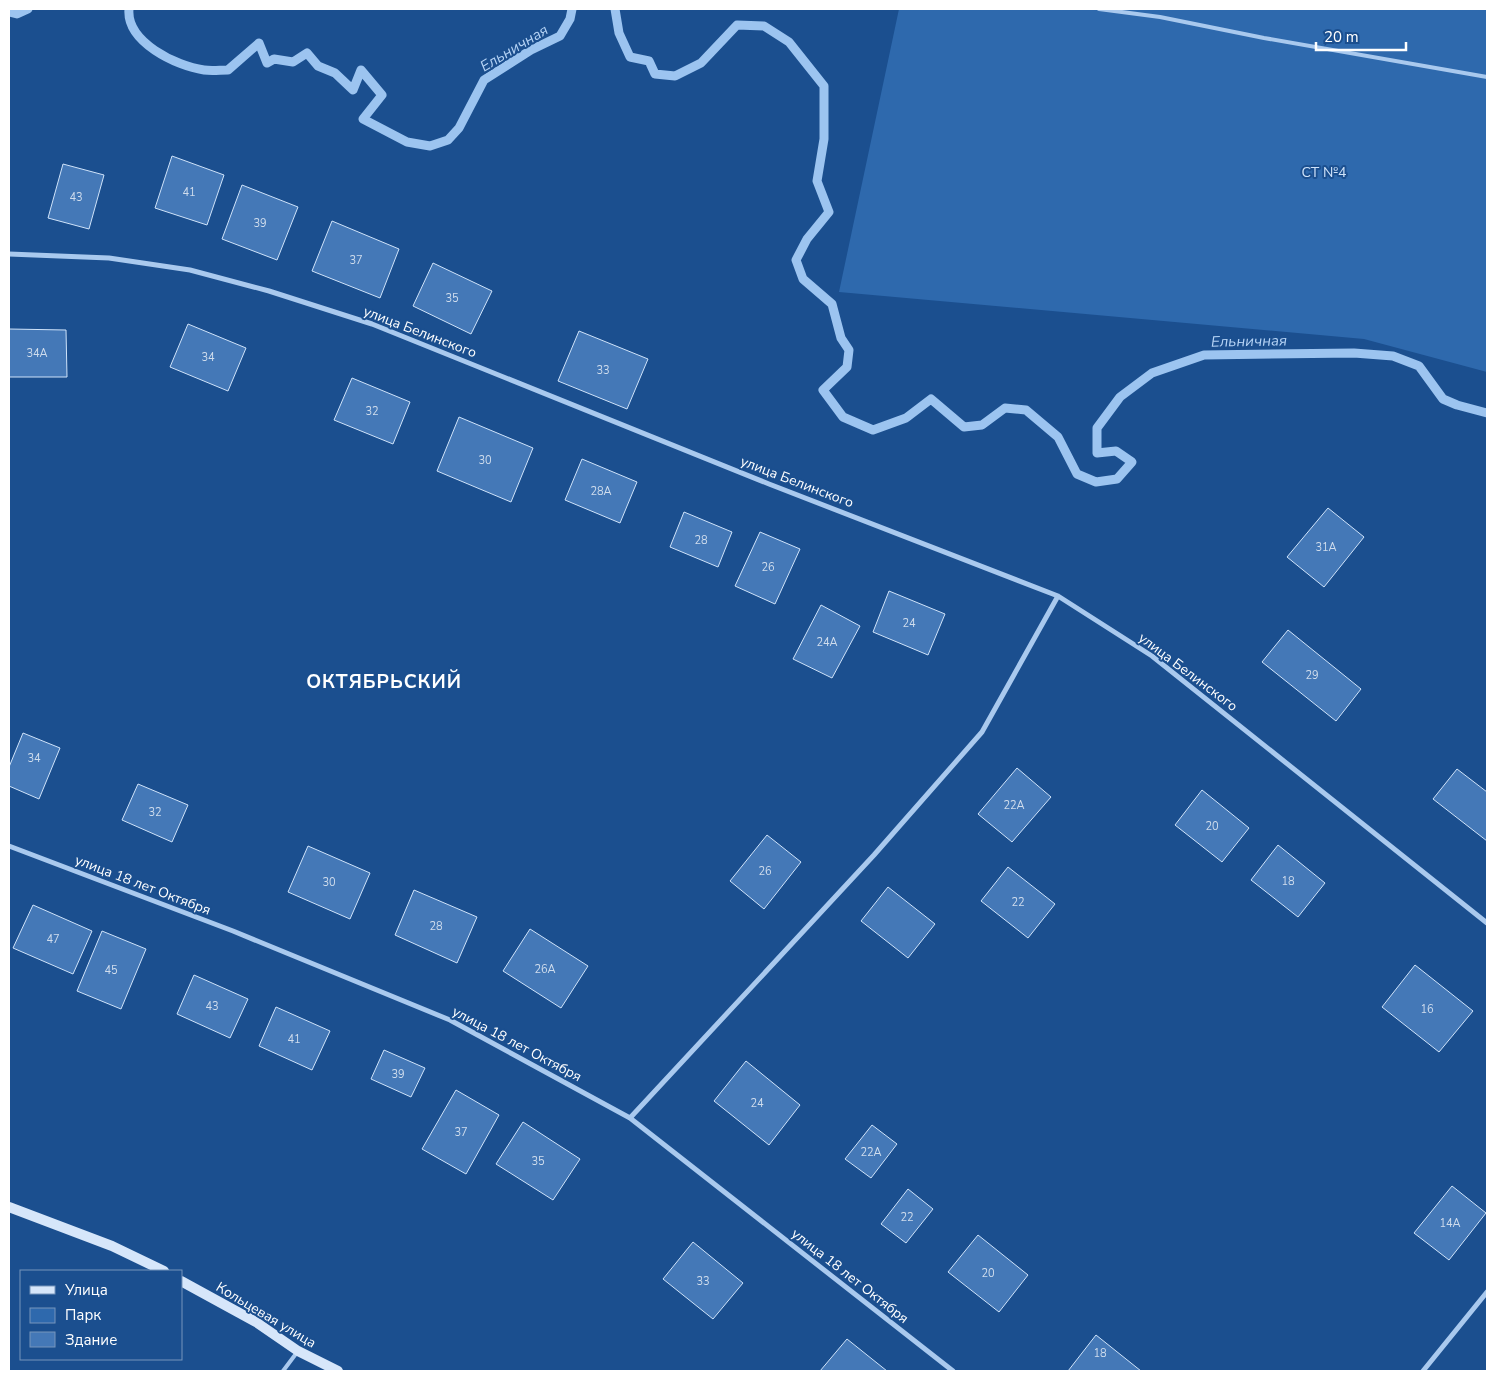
<svg xmlns="http://www.w3.org/2000/svg" width="1496" height="1380" font-family="'Nunito Sans',sans-serif">
  <style>
    .green { fill: #2e69ad }
    .lines { fill: none; stroke-linecap: round; stroke-linejoin: round }
    .stream { stroke: #9cc4f0; stroke-width: 9 }
    .building { fill: #4478b7; stroke: #cfe3fa }
    .lane { stroke: #a9c9ee; stroke-width: 4 }
    .street { stroke: #a9c9ee; stroke-width: 5 }
    .secondary { stroke: #d6e6fa; stroke-width: 10 }
    .labels { text-anchor: middle; dominant-baseline: central; stroke-width: 4; stroke-linejoin: round; paint-order: stroke }
    .number-label { font-size: 11px; fill: #d0dded }
    .park-label { font-size: 14px; fill: #cfe3fa; stroke: #1b4f8f }
    .street-label { font-size: 14px; fill: #fff; stroke: #1b4f8f }
    .water-label { font-size: 15px; font-style: italic; fill: #b5d3f5; stroke: #1b4f8f }
    .district-label { font-size: 19px; font-weight: bold; letter-spacing: 1px; fill: #fff; stroke: #1b4f8f }
  </style>
  <rect width="100%" height="100%" fill="#1b4f8f"/>
  <path class="green" d="M899 9H1487V372L1364 339 839 292Z"/>
  <g class="lines">
    <path class="stream" d="M129 9C126 42 176 66 204 70 212 71 220 70 228 70L259 43 267 63 274 59 293 62 307 53 318 66 335 73 353 90 361 70 382 95 363 119 407 142 430 146 448 140 459 128 484 80 531 50 560 36 570 19 572 9
      M615 9 619 33 630 57 649 61 655 74 675 76 701 63 737 25 764 26 789 42 824 86V139L817 181 829 212 807 239 796 260 803 279 832 304 841 338 849 350 847 367 823 390 843 417 873 430 906 418 931 399 964 427 982 425 1005 408 1026 410 1058 437 1077 474 1096 482 1117 479 1132 462 1116 451 1097 453V428L1120 397 1152 373 1204 355 1354 353 1393 356 1419 366 1443 399 1457 405 1487 413
      M9 12 17 14 28 9"/>
  </g>
  <path class="building" d="M172 156 224 175 207 225 155 208Z
    M63 164 104 175 89 229 48 218Z
    M242 185 298 207 277 260 222 239Z
    M332 221 399 249 380 298 312 271Z
    M433 263 492 291 471 334 413 306Z
    M188 324 246 348 228 391 170 367Z
    M9 329 66 330 67 377H9Z
    M579 331 648 359 627 409 558 381Z
    M352 378 410 402 393 444 334 420Z
    M459 417 533 448 511 502 437 471Z
    M582 459 637 482 620 523 565 500Z
    M1328 508 1364 537 1324 587 1287 557Z
    M684 512 732 532 718 567 670 547Z
    M760 532 800 549 775 604 735 586Z
    M889 591 945 614 928 655 873 632Z
    M821 605 860 626 832 678 793 659Z
    M1288 630 1361 689 1336 721 1262 662Z
    M23 733 60 748 39 799 9 786V767Z
    M1017 768 1051 797 1012 842 978 814Z
    M1457 769 1487 792V841L1433 799Z
    M138 784 188 805 172 842 122 820Z
    M1202 790 1249 828 1222 862 1175 825Z
    M767 835 801 862 764 909 730 881Z
    M1278 845 1325 883 1298 917 1251 880Z
    M308 846 370 873 350 919 288 892Z
    M1008 867 1055 904 1028 938 981 901Z
    M888 887 935 924 908 958 861 921Z
    M414 890 477 917 457 963 395 935Z
    M33 905 92 931 73 974 13 948Z
    M530 929 588 966 561 1008 503 971Z
    M102 931 146 949 121 1009 77 991Z
    M1415 965 1473 1011 1439 1052 1382 1007Z
    M194 975 248 999 230 1038 177 1014Z
    M276 1007 330 1031 312 1070 259 1046Z
    M384 1050 425 1068 411 1097 371 1079Z
    M746 1061 800 1105 769 1145 714 1101Z
    M456 1090 499 1115 466 1174 422 1149Z
    M523 1122 580 1159 553 1200 496 1164Z
    M872 1125 897 1144 871 1178 845 1159Z
    M1452 1186 1486 1213 1449 1260 1414 1233Z
    M908 1189 933 1209 906 1243 881 1224Z
    M978 1235 1028 1275 999 1312 948 1272Z
    M693 1242 743 1283 713 1319 663 1279Z
    M1096 1335 1141 1371H1068Z
    M847 1339 887 1371H820Z"/>
  <g class="lines">
    <path class="lane" d="M1099 9 1160 17 1264 38 1487 77
      M283 1371 298 1351"/>
    <path class="street" d="M9 254 109 258 190 270 269 291 372 324 769 484 1058 596 1152 656 1487 923
      M9 846 233 931 450 1020 630 1118 953 1371
      M630 1118 874 855 982 732 1058 596
      M1423 1371 1487 1292"/>
    <path class="secondary" d="M9 1207 112 1246 164 1271
      M181 1281 256 1322 298 1351 338 1371"/>
  </g>
  <g class="labels">
    <g class="number-label">
      <text x="189" y="192">41</text>
      <text x="76" y="197">43</text>
      <text x="260" y="223">39</text>
      <text x="356" y="260">37</text>
      <text x="452" y="298">35</text>
      <text x="37" y="353">34А</text>
      <text x="208" y="357">34</text>
      <text x="603" y="370">33</text>
      <text x="372" y="411">32</text>
      <text x="485" y="460">30</text>
      <text x="601" y="491">28А</text>
      <text x="701" y="540">28</text>
      <text x="1326" y="547">31А</text>
      <text x="768" y="567">26</text>
      <text x="909" y="623">24</text>
      <text x="827" y="642">24А</text>
      <text x="1312" y="675">29</text>
      <text x="34" y="758">34</text>
      <text x="1014" y="805">22А</text>
      <text x="155" y="812">32</text>
      <text x="1212" y="826">20</text>
      <text x="765" y="871">26</text>
      <text x="1288" y="881">18</text>
      <text x="329" y="882">30</text>
      <text x="1018" y="902">22</text>
      <text x="436" y="926">28</text>
      <text x="53" y="939">47</text>
      <text x="545" y="969">26А</text>
      <text x="111" y="970">45</text>
      <text x="212" y="1006">43</text>
      <text x="1427" y="1009">16</text>
      <text x="294" y="1039">41</text>
      <text x="398" y="1074">39</text>
      <text x="757" y="1103">24</text>
      <text x="461" y="1132">37</text>
      <text x="871" y="1152">22А</text>
      <text x="538" y="1161">35</text>
      <text x="907" y="1217">22</text>
      <text x="1450" y="1223">14А</text>
      <text x="988" y="1273">20</text>
      <text x="703" y="1281">33</text>
      <text x="1100" y="1353">18</text>
    </g>
    <g class="park-label">
      <text x="1324" y="172">СТ №4</text>
    </g>
    <g class="street-label">
      <text transform="translate(420 332) rotate(21)">улица Белинского</text>
      <text transform="translate(797 482) rotate(21)">улица Белинского</text>
      <text transform="translate(1188 672) rotate(37)">улица Белинского</text>
      <text transform="translate(143 885) rotate(21)">улица 18 лет Октября</text>
      <text transform="translate(517 1044) rotate(28)">улица 18 лет Октября</text>
      <text transform="translate(850 1276) rotate(38)">улица 18 лет Октября</text>
      <text transform="translate(266 1315) rotate(31)">Кольцевая улица</text>
    </g>
    <g class="water-label">
      <text transform="translate(514 48) rotate(-31)">Ельничная</text>
      <text transform="translate(1249 341) rotate(-1)">Ельничная</text>
    </g>
    <g class="district-label">
      <text x="384" y="682">ОКТЯБРЬСКИЙ</text>
    </g>
  </g>
  <rect width="1496" height="1380" fill="none" stroke="#ffffff" stroke-width="20"/>
  <rect x="20" y="1270" width="162" height="90" fill="#1b4f8f" stroke="#7695bc"/>
  <rect x="30" y="1286" width="25" height="8" fill="#d6e6fa" stroke="#7695bc"/>
  <text x="65" y="1295" font-size="15" fill="#ffffff">Улица</text>
  <rect x="30" y="1308" width="25" height="15" fill="#2e69ad" stroke="#7695bc"/>
  <text x="65" y="1320" font-size="15" fill="#ffffff">Парк</text>
  <rect x="30" y="1332" width="25" height="15" fill="#4478b7" stroke="#7695bc"/>
  <text x="65" y="1345" font-size="15" fill="#ffffff">Здание</text>
  <path d="M1316 42v8h90v-8" fill="none" stroke="#ffffff" stroke-width="2.5"/>
  <text x="1324" y="42" font-size="15" fill="#ffffff" stroke="#1b4f8f" stroke-width="4" paint-order="stroke">20 m</text>
</svg>
